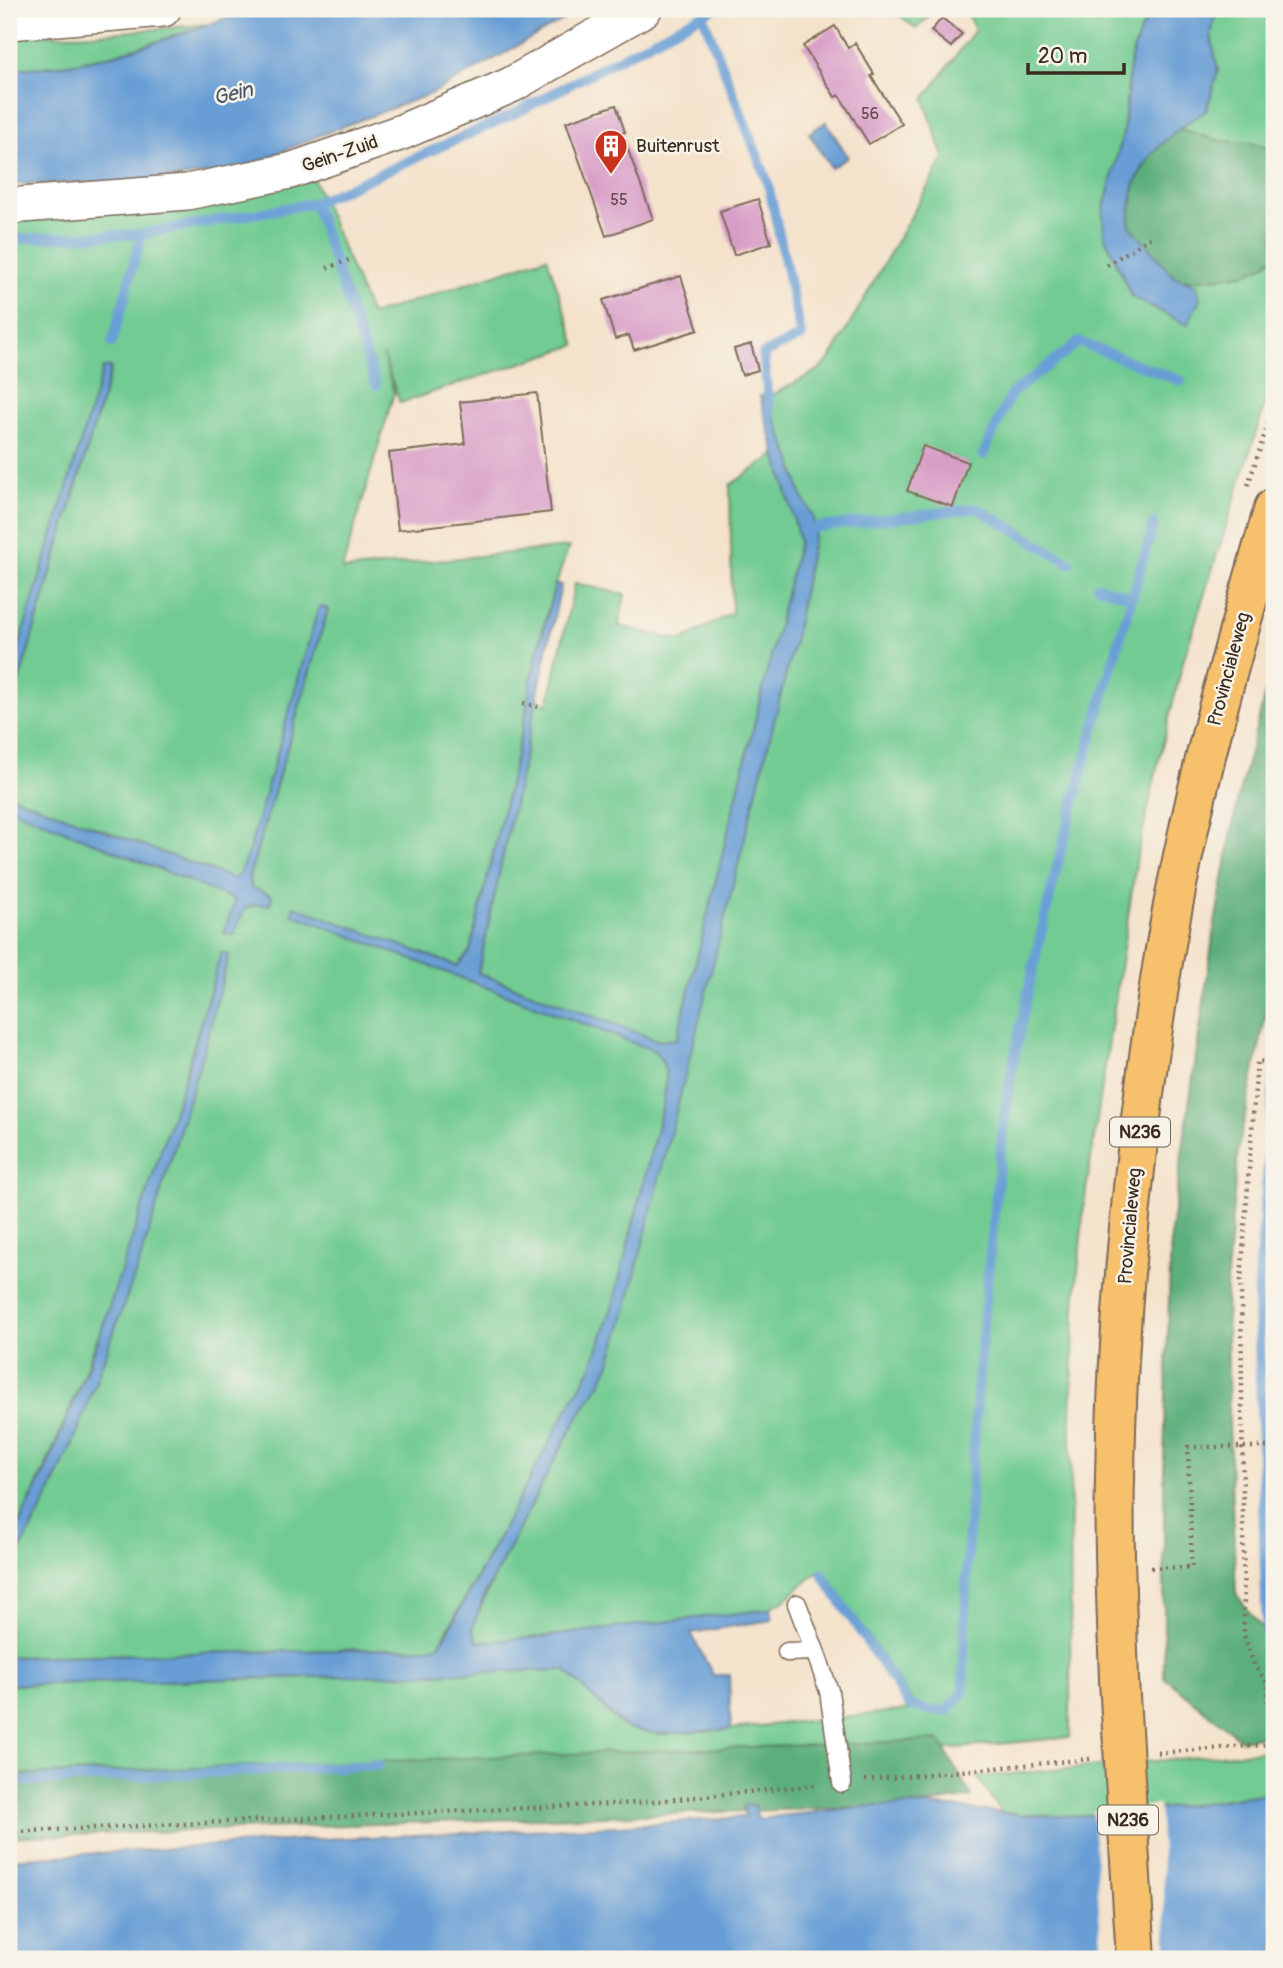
<svg xmlns="http://www.w3.org/2000/svg" width="1283" height="1968" font-family="Pangolin,sans-serif">
  <style>
    .green { fill: #71cb92; stroke: #567a58; stroke-width: 2 }
    .forest { fill: #5caf7c; stroke: #4c6c4d; stroke-width: 2 }
    .water { fill: #679ed5; stroke: #51647a; stroke-width: 2 }
    .pier { fill: #f4e2ca }
    .lines { fill: none; stroke-linecap: round; stroke-linejoin: round }
    .stream { stroke: #679ed5; stroke-width: 10 }
    .building { fill: #d89dc7 }
    .service-casing { stroke: #7c6a5a; stroke-width: 21 }
    .minor-casing { stroke: #7c6a5a; stroke-width: 38 }
    .primary-casing { stroke: #7c6a5a; stroke-width: 42 }
    .path { stroke: #7c6a5a; stroke-width: 4.5; stroke-dasharray: 2 5; stroke-linecap: butt }
    .service { stroke: #fff; stroke-width: 18 }
    .minor { stroke: #fff; stroke-width: 35 }
    .primary { stroke: #f7c06c; stroke-width: 38 }
    .primary-bridge-casing { stroke: #7c6a5a; stroke-width: 42; stroke-linecap: butt }
    .primary-bridge { stroke: #f7c06c; stroke-width: 38 }
    .labels { text-anchor: middle; dominant-baseline: central; stroke-width: 5; stroke-linejoin: round; paint-order: stroke }
    .number-label { font-size: 16px; fill: #624748 }
    .shield { fill: #f7f3e8; stroke: #73665b; stroke-width: 2 }
    .shield-label { font-size: 18px; font-weight: bold; fill: #3b2a1e }
    .poi-label { font-size: 19px; fill: #3b2a1e; stroke: #f7f3e8; text-anchor: start }
    .street-label { font-size: 19px; fill: #3b2a1e; stroke: #f7f3e8 }
    .water-label { font-size: 21px; font-style: italic; fill: #4d5867; stroke: #f7f3e8 }
  </style>
  <rect width="100%" height="100%" fill="#f7f3e8"/>
  <filter id="ink" filterUnits="userSpaceOnUse"><feTurbulence type="fractalNoise" baseFrequency=".0143" numOctaves="2"/><feDisplacementMap in="SourceGraphic" scale="14" xChannelSelector="R" yChannelSelector="G"/><feConvolveMatrix kernelMatrix="1 2 1 2 8 2 1 2 1" color-interpolation-filters="sRGB"/></filter>
  <filter id="wash" filterUnits="userSpaceOnUse"><feTurbulence type="fractalNoise" baseFrequency=".00686" numOctaves="4" result="noise"/><feDisplacementMap in="SourceGraphic" scale="28" xChannelSelector="R" yChannelSelector="G"/><feGaussianBlur stdDeviation="1.57" result="paint"/><feColorMatrix in="noise" values="0 0 0 0 0 0 0 0 0 0 0 0 0 0 0 0 0 1.4 0 .05"/><feComposite in="paint" operator="in"/></filter>
  <g filter="url(#wash)">
    <rect width="100%" height="100%" fill="#f4e2ca"/>
    <path class="green" d="M892 9H936L916 29Z
      M962 9H1154L1140 32 1131 58 1123 134 1103 212 1104 235 1132 297 1196 284 1182 280C1212 277 1252 280 1274 257V376L1184 658 1160 755 1137 857 1084 1204 1075 1306 1071 1413 1070 1737 479 1795 9 1821V1685L565 1670 624 1727 658 1734 731 1729 917 1709 857 1619 820 1570 781 1603 773 1605 771 1609 540 1637 477 1642 472 1628C489 1584 512 1543 533 1502 554 1461 574 1421 600 1384L725 913 794 642 814 534 813 517 801 494 791 458 766 398 817 371 830 359 944 158 924 99 975 30 967 14Z
      M1216 9H1274V150L1255 144 1215 140 1178 128 1206 111 1218 71 1211 36Z
      M209 24C145 45 78 71 9 68V33C76 39 143 30 209 24Z
      M313 178 371 315 547 257 576 345 400 403 383 355 394 393 342 570 569 547C549 600 534 657 526 713L471 951 457 966 294 907 292 914 655 1051C671 1069 666 1082 663 1104L614 1301 592 1366 439 1645 430 1648 9 1657V1571L46 1501 75 1438 141 1258 204 1049 229 954 221 953C162 1154 102 1357 9 1544V808L236 900 226 931C242 912 243 903 269 905L251 887 249 877 328 610 319 607 249 851 239 875 233 879 9 795V716L111 369 104 368 9 679V216Z
      M775 455 790 499 800 541 677 1039 659 1041 478 973 536 699 548 704 575 583 625 595 619 626 681 641 732 613 730 485Z
      M1274 1750V1792C1204 1803 1132 1816 1061 1816 1041 1816 1022 1814 1002 1813L977 1777Z"/>
    <path class="forest" d="M1178 128 1215 140 1255 144 1274 150V257C1252 280 1212 277 1182 280L1174 277 1129 225 1134 186 1150 156Z
      M1274 660V976L1238 1149 1226 1287 1230 1457 1236 1594 1274 1644V1735L1241 1740 1164 1677V1460L1171 1232 1215 923 1238 798Z
      M939 1740 972 1797 919 1805 9 1837V1775Z"/>
    <path class="water" d="M253 9H583L435 92 323 134 236 171 135 182 9 184V68C92 71 175 35 253 9Z
      M1154 9H1216L1211 36 1218 71 1206 111C1176 129 1146 151 1134 186 1130 197 1131 212 1129 225L1174 277 1196 284 1200 299 1187 325 1132 297 1104 235 1103 212 1123 134 1131 58 1140 32Z
      M826 122 848 157 831 168 809 133Z
      M103 368H111L9 716V679Z
      M760 396 766 398 791 458 801 494 813 517 814 534 794 642 626 1311 610 1363 600 1384 585 1406 564 1442 485 1594 472 1628 477 1642 540 1637 771 1609 772 1620 691 1633 713 1675H729L731 1729 658 1734 624 1727 565 1670 9 1685V1657L430 1648 439 1645 448 1632 560 1422 592 1366 614 1301 663 1104C666 1082 671 1069 655 1051L292 914 294 906 457 966 470 951 526 713 531 679 555 584 561 585 478 973 659 1041 677 1039 799 541C788 492 772 445 760 396Z
      M319 606 328 609 249 877 251 887 272 896 270 905C241 902 244 911 234 935L224 933 235 900 9 808V795L233 879 239 875 249 851Z
      M221 953 229 954 204 1049 141 1258 75 1438 46 1501 9 1571V1544L45 1472 98 1341 187 1071Z
      M1274 1792V1959H9V1859L298 1840 619 1826 745 1817 744 1806 754 1805 758 1819C810 1813 864 1804 918 1805 966 1806 1013 1817 1062 1816 1133 1815 1204 1803 1274 1792Z"/>
    <path class="pier" d="M1159 1805 1168 1959H1102L1093 1811Z"/>
    <g class="lines">
      <path class="stream" d="M703 16 768 183 801 336 763 354 770 417
        M314 203 376 385
        M9 239 142 234
        M112 343 142 234 314 203 514 114 713 9
        M983 455 1011 394 1079 342 1181 381
        M804 529 977 508 1070 563
        M1097 586 1132 597
        M1274 1081 1258 1296 1267 1649 1274 1655
        M822 1574 909 1705 929 1710 947 1711 963 1692C966 1542 975 1394 991 1245 998 1182 1002 1117 1015 1055 1050 875 1101 699 1154 523
        M9 1782 379 1765"/>
    </g>
    <g id="blocks">
      <path class="building" d="M942 18 962 34 951 47 931 31Z
        M835 26 848 48 855 43 874 74 871 76 902 124 869 144 839 95 835 97 803 46Z
        M616 105 625 132 622 133 653 219 606 236 566 122Z
        M758 199 771 243 734 255 720 211Z
        M681 276 698 330 634 350 629 335 615 339 603 300Z
        M751 344 758 370 742 375 734 349Z
        M537 393 551 512 398 530 389 453 465 444 460 402Z
        M923 446 968 462 953 507 907 491Z"/>
    </g>
  </g>
  <g filter="url(#ink)">
    <use href="#blocks" fill-opacity="0" stroke="#7c6a5a" stroke-width="2"/>
    <g class="lines">
      <defs>
        <path id="service" d="M815 1651 829 1691 842 1783
          M787 1652 815 1651 797 1604"/>
        <path id="minor" d="M9 22 163 9
          M9 206 187 192 290 171 402 132 511 85 644 9"/>
        <path id="primary" d="M1119 1680C1117 1613 1113 1545 1115 1477 1117 1320 1133 1163 1156 1007 1180 838 1226 672 1274 508"/>
      </defs>
      <use href="#service" class="service-casing"/>
      <use href="#minor" class="minor-casing"/>
      <use href="#primary" class="primary-casing"/>
      <path class="path" d="M1107 265 1151 237
        M327 268 352 259
        M1248 485 1274 406
        M523 703 538 707
        M1151 1568 1192 1567 1188 1447H1274
        M1268 1744V1684L1254 1665 1244 1635 1241 1280 1257 1061 1274 1063
        M1158 1753 1274 1744
        M865 1780 1090 1759
        M9 1832 636 1803 818 1785"/>
      <use href="#service" class="service"/>
      <use href="#minor" class="minor"/>
      <use href="#primary" class="primary"/>
      <defs>
        <path id="primary-bridge" d="M1119 1680 1136 1959"/>
      </defs>
      <use href="#primary-bridge" class="primary-bridge-casing"/>
      <use href="#primary-bridge" class="primary-bridge"/>
    </g>
  </g>
  <defs>
    <symbol id="building-pin" viewBox="-11 -11 22 30"><path d="M0 17L-7.5 6A9.5 9.5 0 1 1 7.5 6Z" fill="#c8321e" stroke="#f7f3e8"/><path d="M-4-6H4V6H1V3H-1V6H-4ZM-2.5-4.3h1.7v1.8h-1.7ZM.8-4.3h1.7v1.8H.8ZM-2.5-1h1.7V.8h-1.7ZM.8-1h1.7V.8H.8Z" fill="#fff"/></symbol>
  </defs>
  <g fill-rule="evenodd">
    <use href="#building-pin" x="592" y="127" width="38" height="52"/>
  </g>
  <g class="labels">
    <g class="number-label">
      <text x="870" y="114">56</text>
      <text x="619" y="200">55</text>
    </g>
    <g class="shield">
      <rect x="1110" y="1117.5" width="60" height="29" rx="5"/>
      <rect x="1098" y="1805.5" width="60" height="29" rx="5"/>
    </g>
    <g class="shield-label">
      <text x="1140" y="1132">N236</text>
      <text x="1128" y="1820">N236</text>
    </g>
    <g class="poi-label">
      <text x="636" y="146">Buitenrust</text>
    </g>
    <g class="street-label">
      <text transform="translate(340 154) rotate(-19)">Gein-Zuid</text>
      <text transform="translate(1229 669) rotate(-75)">Provincialeweg</text>
      <text transform="translate(1130 1226) rotate(-85)">Provincialeweg</text>
    </g>
    <g class="water-label">
      <text transform="translate(233 94) rotate(-14)">Gein</text>
    </g>
  </g>
  <rect width="1283" height="1968" fill="none" stroke="#f7f3e8" stroke-width="35"/>
  <path d="M1028 63v10h96v-10" fill="none" stroke="#3b2a1e" stroke-width="3.5"/>
  <text x="1038" y="63" font-size="21" fill="#3b2a1e" stroke="#f7f3e8" stroke-width="5" paint-order="stroke">20 m</text>
</svg>
